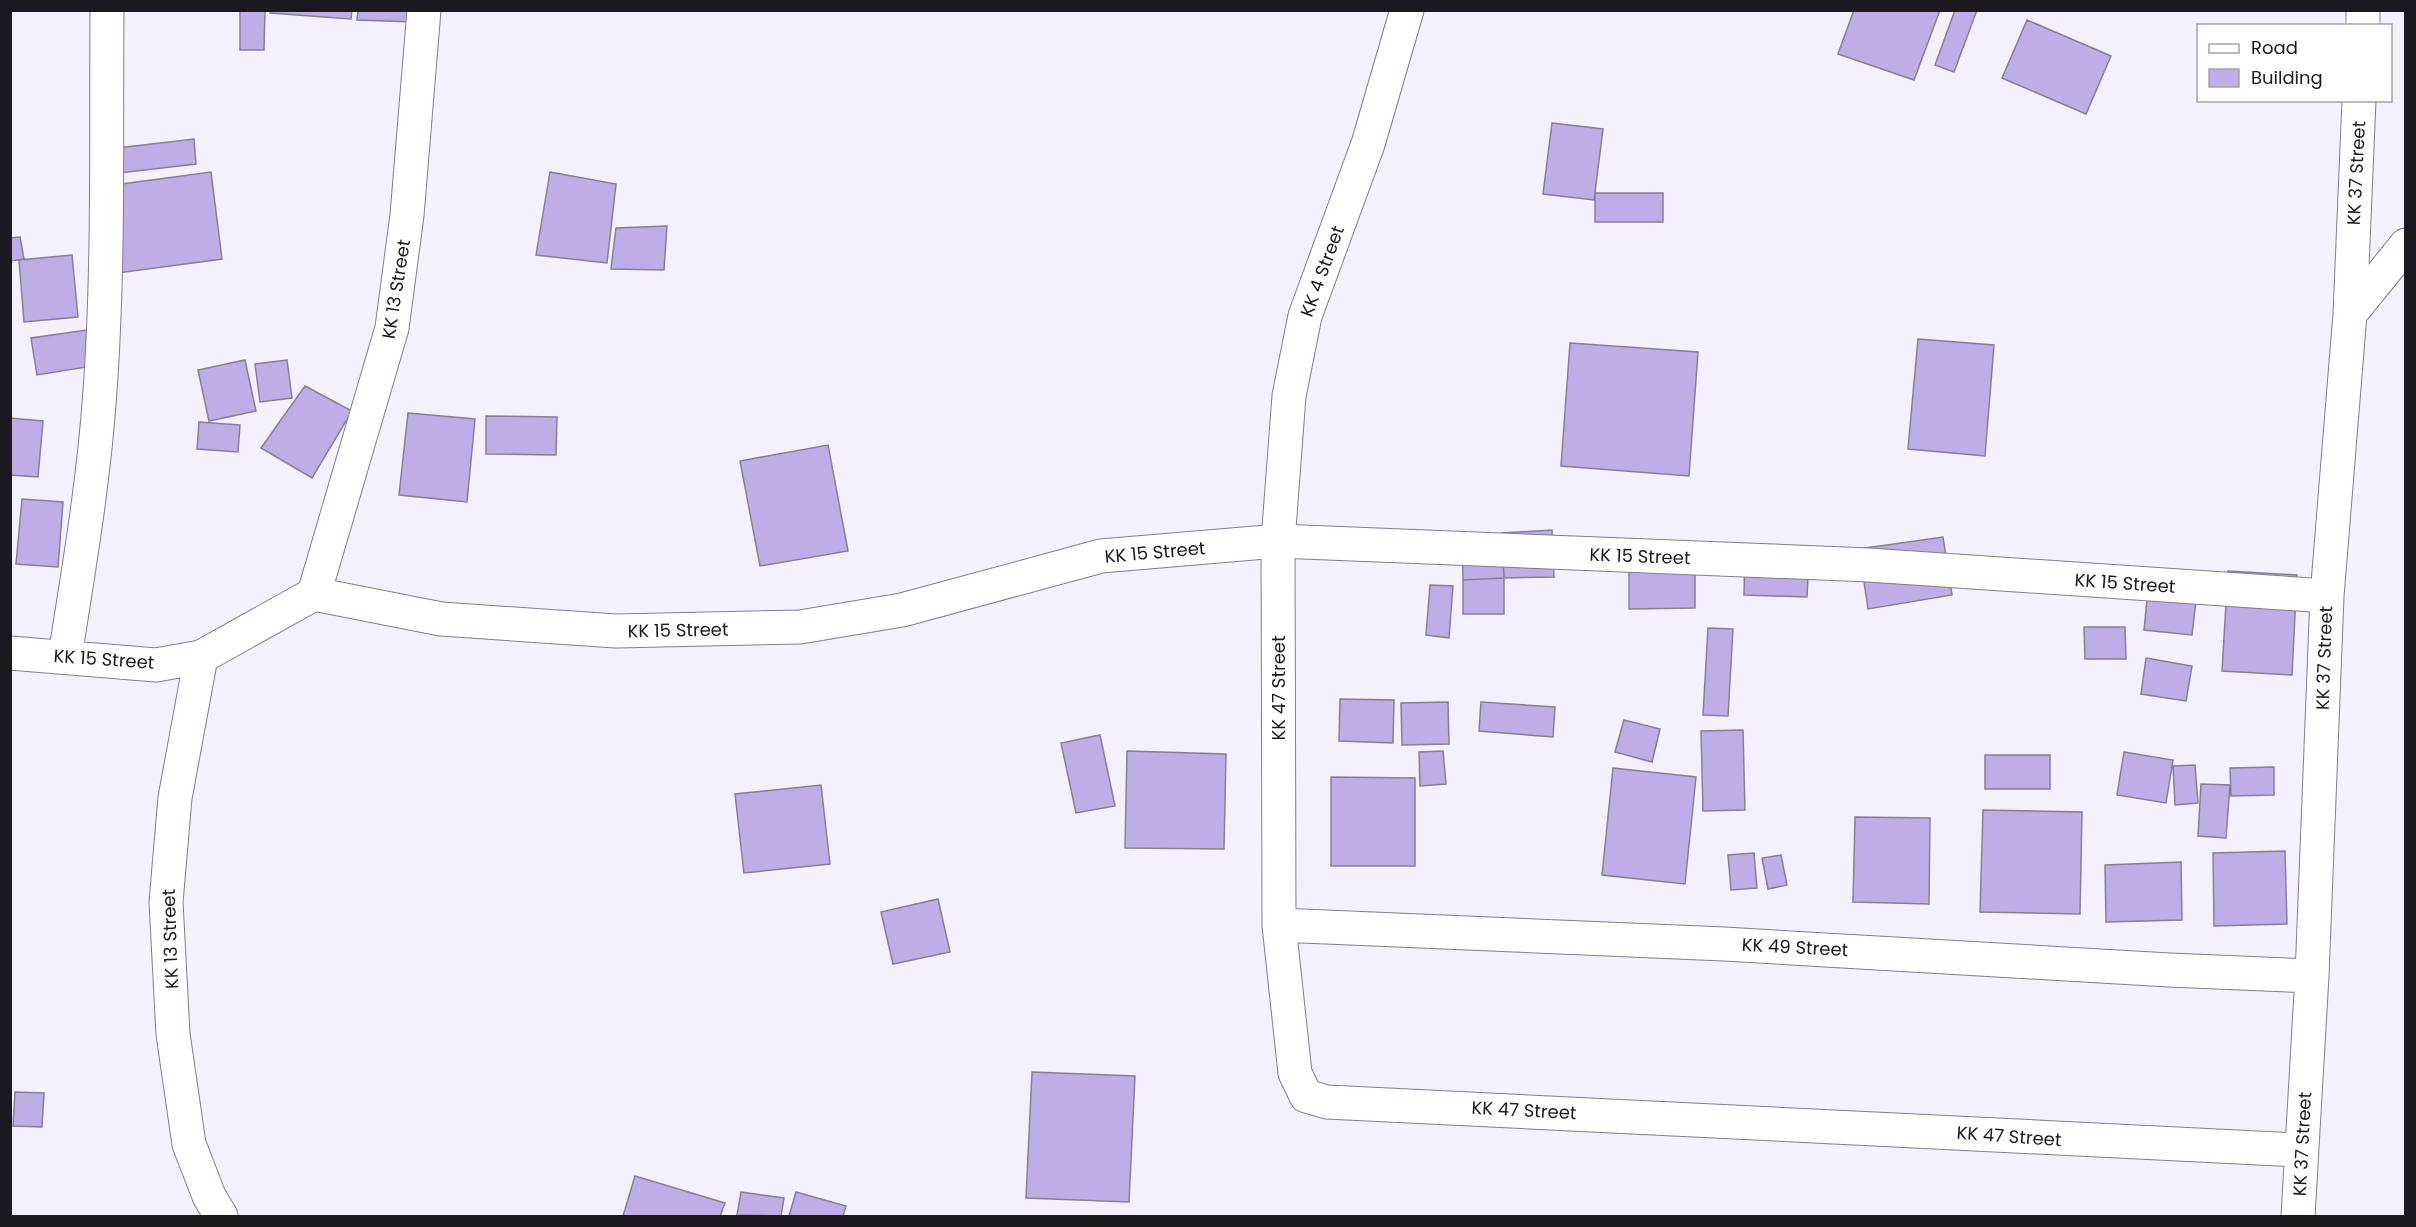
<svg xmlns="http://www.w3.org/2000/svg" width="2416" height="1227" font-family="Poppins,sans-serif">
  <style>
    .building { fill: #beade6; stroke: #868095; stroke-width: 1.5 }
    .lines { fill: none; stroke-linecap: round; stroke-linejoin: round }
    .street-casing { stroke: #827c91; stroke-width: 35 }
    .street { stroke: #fff; stroke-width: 33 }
    .labels { text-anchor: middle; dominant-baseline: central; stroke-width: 4.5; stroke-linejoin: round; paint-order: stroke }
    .street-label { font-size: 18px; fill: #1b1820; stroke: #fff }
  </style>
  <rect width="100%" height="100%" fill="#f4f0fe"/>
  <path class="building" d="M240 10H265L264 50H240Z
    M270 10H352L351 19 270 13Z
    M358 10H415L414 22 357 20Z
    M1854 10H1940L1914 80 1838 54Z
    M1955 10H1977L1954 72 1935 65Z
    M2027 20 2111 56 2086 114 2002 78Z
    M1552 123 1603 129 1594 200 1543 194Z
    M194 139 196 164 111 174 109 149Z
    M211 172 222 259 118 273 107 186Z
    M550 172 616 184 607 263 536 255Z
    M1595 193H1663V222H1595Z
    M667 226 664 270 611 269 616 228Z
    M20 237 24 259 10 261V238Z
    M72 255 78 317 24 322 19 260Z
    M87 330 93 366 37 375 31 338Z
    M1918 339 1994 345 1985 456 1908 449Z
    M1570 343 1698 352 1689 476 1561 466Z
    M245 360 256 411 209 421 198 370Z
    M287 360 292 398 260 402 255 364Z
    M305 386 352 411 312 478 261 448Z
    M408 413 475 419 467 502 399 495Z
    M486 416 557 417 556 455 486 454Z
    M10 418 43 421 38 477 10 475Z
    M199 422 240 425 238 452 197 449Z
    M828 445 848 551 760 566 740 461Z
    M22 499 63 502 58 567 16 564Z
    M1552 530 1554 577 1504 578 1502 533Z
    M1502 534 1504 578 1463 580 1462 535Z
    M1943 537 1952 595 1868 609 1859 549Z
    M1695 544V608L1629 609V545Z
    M1745 554 1809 557 1807 597 1744 595Z
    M2228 571 2297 575 2292 675 2222 671Z
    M1504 578V614H1463V580Z
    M2149 579 2198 584 2192 635 2144 630Z
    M1430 585 1453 586 1449 638 1426 635Z
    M2084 627H2125L2126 659H2085Z
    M1708 628 1733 629 1728 716 1703 715Z
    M2146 658 2192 666 2186 701 2141 694Z
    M1340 699 1394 700 1393 743 1339 741Z
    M1448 702 1449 744 1402 745 1401 703Z
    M1481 702 1555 707 1553 737 1479 731Z
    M1624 720 1660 729 1652 762 1615 752Z
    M1743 730 1745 810 1703 811 1701 731Z
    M1100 735 1115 806 1076 813 1061 743Z
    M1127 751 1226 754 1224 849 1125 848Z
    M1443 751 1446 784 1420 786 1419 752Z
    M2124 752 2173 760 2166 803 2117 795Z
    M1985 755H2050V789H1985Z
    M2195 765 2198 803 2175 805 2173 766Z
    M2274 767V795L2231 796 2230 768Z
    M1613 768 1696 777 1685 884 1602 875Z
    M1331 777 1415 778V866H1331Z
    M2201 784 2230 785 2226 838 2198 836Z
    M821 785 830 864 744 873 735 794Z
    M1983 810 2082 812 2080 914 1980 912Z
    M1855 817 1930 818 1929 904 1853 902Z
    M2285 851 2287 924 2214 926 2213 853Z
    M1754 853 1757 888 1731 890 1728 855Z
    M1781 855 1787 885 1768 889 1762 858Z
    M2181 862 2182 920 2106 922 2105 865Z
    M938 899 950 952 893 964 881 912Z
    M1032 1072 1135 1076 1129 1202 1026 1198Z
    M15 1092 44 1093 42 1127 13 1126Z
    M635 1176 725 1203 720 1216H623Z
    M741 1192 784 1198 781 1216 737 1215Z
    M796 1192 846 1206 843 1216H789Z"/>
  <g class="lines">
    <defs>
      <path id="street" d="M1407 10 1368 144 1305 316 1289 396 1278 541 1279 925 1295 1073 1306 1096 1327 1102 2300 1150
        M2363 26V10
        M2350 314 2406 245
        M314 594 392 328 407 215 424 10
        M10 653 156 665 201 657 314 594 441 619 616 631 800 627 902 610 1101 556 1278 541 1869 565 2327 596
        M65 656C79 568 94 480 100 391 109 265 106 137 107 10
        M201 657 175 798 166 902 173 1034 189 1144 209 1196 221 1216
        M1279 925 1724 944 2169 970 2312 976
        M2298 1216 2312 976 2327 596 2350 314 2359 100"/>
    </defs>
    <use href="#street" class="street-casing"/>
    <use href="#street" class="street"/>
  </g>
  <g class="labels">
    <g class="street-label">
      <text transform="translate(2356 173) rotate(-87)">KK 37 Street</text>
      <text transform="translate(1322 271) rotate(-70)">KK 4 Street</text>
      <text transform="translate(396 289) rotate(-81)">KK 13 Street</text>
      <text transform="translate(1155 552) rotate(-5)">KK 15 Street</text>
      <text transform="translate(1640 556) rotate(2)">KK 15 Street</text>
      <text transform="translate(2125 583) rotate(4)">KK 15 Street</text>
      <text transform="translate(678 630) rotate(-1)">KK 15 Street</text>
      <text transform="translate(2324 658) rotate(-88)">KK 37 Street</text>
      <text transform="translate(104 659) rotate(4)">KK 15 Street</text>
      <text transform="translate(1278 688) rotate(-90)">KK 47 Street</text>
      <text transform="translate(170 939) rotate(-92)">KK 13 Street</text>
      <text transform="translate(1795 947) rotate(3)">KK 49 Street</text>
      <text transform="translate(1524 1110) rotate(3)">KK 47 Street</text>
      <text transform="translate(2009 1136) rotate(4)">KK 47 Street</text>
      <text transform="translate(2302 1144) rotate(-87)">KK 37 Street</text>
    </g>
  </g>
  <rect width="2416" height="1227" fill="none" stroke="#1b1820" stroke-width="24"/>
  <rect x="2197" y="24" width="195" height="78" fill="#ffffff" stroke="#a4a3a6" stroke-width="1.5"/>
  <rect x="2209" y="44" width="30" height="9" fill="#ffffff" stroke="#a4a3a6" stroke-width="1.5"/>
  <text x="2251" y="54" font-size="18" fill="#1b1820">Road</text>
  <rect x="2209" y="69" width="30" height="18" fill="#beade6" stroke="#a4a3a6" stroke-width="1.5"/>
  <text x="2251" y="84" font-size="18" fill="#1b1820">Building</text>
</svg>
